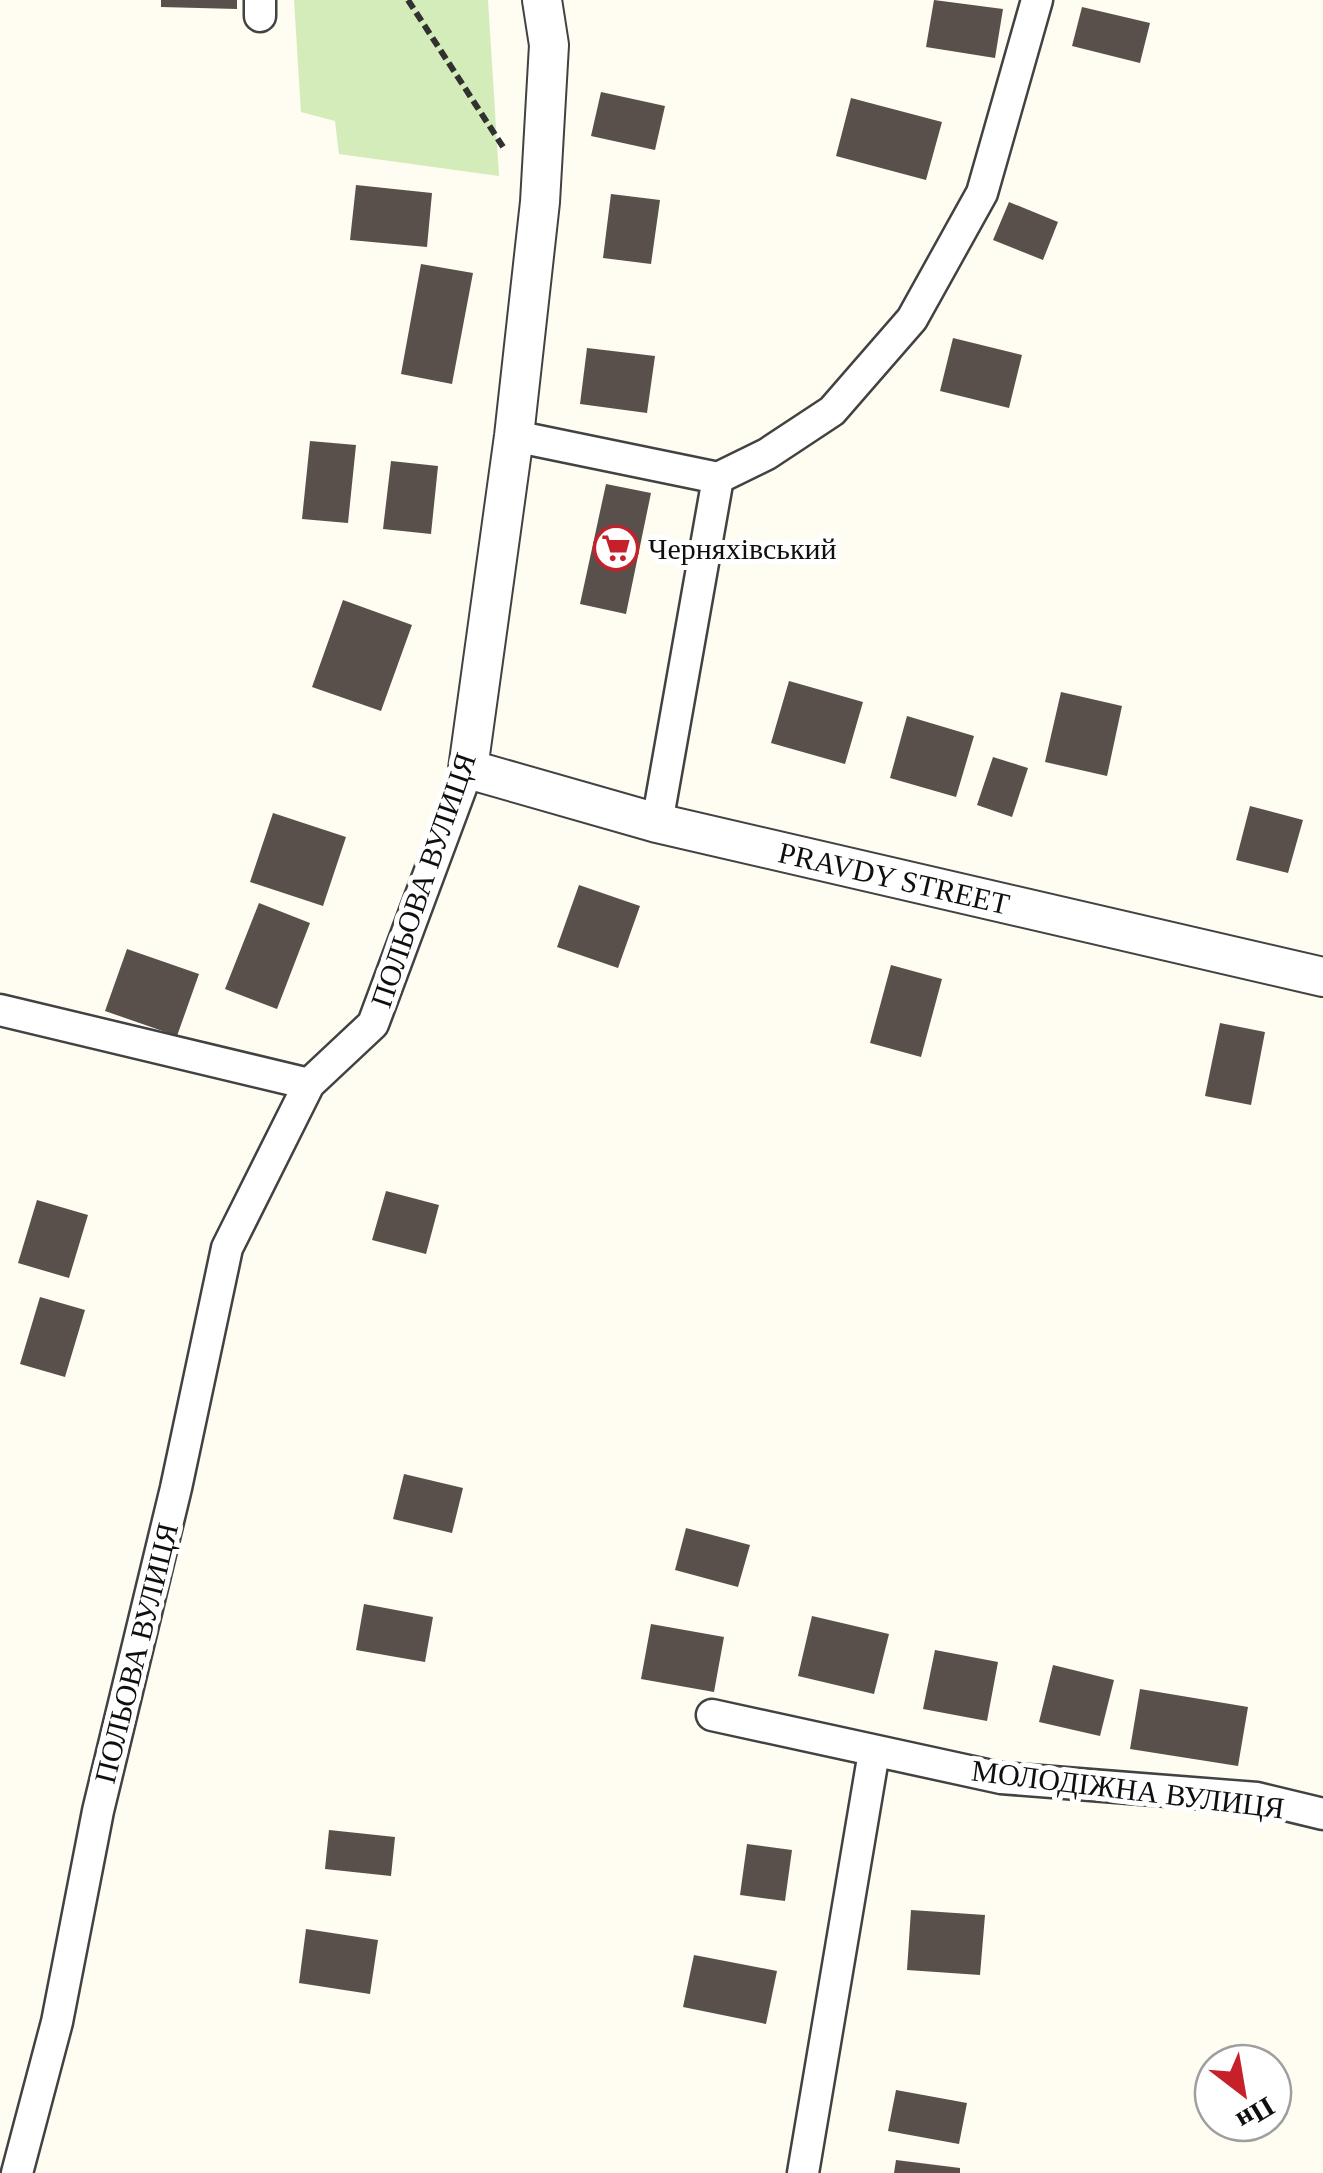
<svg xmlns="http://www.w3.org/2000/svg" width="1323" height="2173" font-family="Georgia,serif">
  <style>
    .green { fill: #d4ecb9 }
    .building { fill: #59504b }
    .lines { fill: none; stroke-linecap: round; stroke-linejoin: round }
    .minor-casing { stroke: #424242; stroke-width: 35 }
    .tertiary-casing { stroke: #424242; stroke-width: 42 }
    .path { stroke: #313131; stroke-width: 6; stroke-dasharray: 10 5; stroke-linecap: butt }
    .minor { stroke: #fff; stroke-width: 30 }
    .tertiary { stroke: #fff; stroke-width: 38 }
    .labels { text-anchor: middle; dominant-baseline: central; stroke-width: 10; stroke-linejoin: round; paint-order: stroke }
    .poi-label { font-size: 30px; fill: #0f0f0f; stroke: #fff; text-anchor: start }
    .street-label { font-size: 30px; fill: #0f0f0f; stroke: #fff }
  </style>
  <rect width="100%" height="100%" fill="#fffcf2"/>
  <path class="green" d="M294 0H488L499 176 339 154 335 121 301 112Z"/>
  <path class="building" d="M161 0H237V9L161 7Z
    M934 0 1003 9 995 58 926 47Z
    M1082 7 1150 23 1140 63 1072 46Z
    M601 92 665 106 655 150 591 136Z
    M851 98 942 122 926 180 836 156Z
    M356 185 432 193 427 247 350 240Z
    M611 194 660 200 651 264 603 258Z
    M1009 202 1058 222 1043 260 993 240Z
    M421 264 473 273 452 384 401 374Z
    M953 338 1022 355 1009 408 940 391Z
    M587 348 655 356 647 413 580 404Z
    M310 441 356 445 348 523 302 519Z
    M391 461 438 466 431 534 383 529Z
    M606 484 651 493 626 614 580 604Z
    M343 600 412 625 381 711 312 687Z
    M789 681 863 702 845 764 771 743Z
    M1061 692 1122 706 1107 776 1045 762Z
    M907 716 974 736 956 797 890 778Z
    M993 757 1028 768 1012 817 977 805Z
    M1250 806 1303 820 1288 873 1236 860Z
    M273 813 346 837 323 906 250 882Z
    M579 885 640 906 618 968 557 947Z
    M259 903 310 923 277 1009 225 989Z
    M127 949 199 974 177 1036 105 1011Z
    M891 965 942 979 921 1057 870 1043Z
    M1220 1023 1265 1032 1251 1105 1205 1096Z
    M386 1191 439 1205 426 1254 372 1240Z
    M37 1200 88 1215 69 1278 18 1263Z
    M40 1297 85 1310 65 1377 20 1364Z
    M404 1474 463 1488 452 1533 393 1519Z
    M686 1528 750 1545 738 1587 675 1570Z
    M364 1604 433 1617 425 1662 356 1650Z
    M812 1616 889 1634 874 1694 798 1676Z
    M651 1624 724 1637 714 1692 641 1679Z
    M935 1650 998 1662 987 1721 923 1709Z
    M1053 1665 1114 1680 1100 1736 1039 1722Z
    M1140 1689 1248 1707 1238 1766 1130 1749Z
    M329 1830 395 1837 391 1876 325 1869Z
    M747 1844 792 1850 785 1901 740 1895Z
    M911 1910 985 1915 980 1975 907 1970Z
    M306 1929 378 1940 370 1994 299 1983Z
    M694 1955 777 1971 766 2024 683 2007Z
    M896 2090 967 2103 959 2144 888 2131Z
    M896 2160 960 2168V2173H894Z"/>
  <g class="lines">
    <defs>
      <path id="minor" d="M260 16V0
        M514 436 718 478
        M718 478 767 454 832 411 912 319 982 193 1037 0
        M657 823 718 478
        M0 1010 309 1084
        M712 1715 1001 1778 1257 1798 1323 1814
        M17 2173 57 2022 98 1811 176 1488 227 1248 309 1084 373 1024 468 769
        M803 2173 874 1752"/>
      <path id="tertiary" d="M542 0 549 45 540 202 514 436 468 769 657 823 1323 977"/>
    </defs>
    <use href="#minor" class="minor-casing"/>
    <use href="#tertiary" class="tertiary-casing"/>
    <path class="path" d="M408 0 505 150"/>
    <use href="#minor" class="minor"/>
    <use href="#tertiary" class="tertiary"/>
  </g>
  <defs>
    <symbol id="supermarket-ring" viewBox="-11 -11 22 22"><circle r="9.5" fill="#fff" stroke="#c6202b" stroke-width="1.5"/><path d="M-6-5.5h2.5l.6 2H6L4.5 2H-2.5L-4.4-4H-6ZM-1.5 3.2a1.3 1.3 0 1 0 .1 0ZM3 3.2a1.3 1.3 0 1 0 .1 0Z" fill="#c6202b"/></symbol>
  </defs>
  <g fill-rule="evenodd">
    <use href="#supermarket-ring" x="591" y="523" width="50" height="50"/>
  </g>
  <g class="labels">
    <g class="poi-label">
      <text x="648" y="548">Черняхівський</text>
    </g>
    <g class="street-label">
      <text transform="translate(894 878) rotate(13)">PRAVDY STREET</text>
      <text transform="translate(423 880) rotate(-71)">ПОЛЬОВА ВУЛИЦЯ</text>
      <text transform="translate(136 1653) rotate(-76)">ПОЛЬОВА ВУЛИЦЯ</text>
      <text transform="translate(1128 1789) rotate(7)">МОЛОДІЖНА ВУЛИЦЯ</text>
    </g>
  </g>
  <g transform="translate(1243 2093) rotate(149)"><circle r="48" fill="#ffffff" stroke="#9f9f9f" stroke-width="2.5"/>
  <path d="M0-8L18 38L0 25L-18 38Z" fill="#c6202b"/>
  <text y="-15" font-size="28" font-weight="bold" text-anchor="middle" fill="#0f0f0f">Пн</text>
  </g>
</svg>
